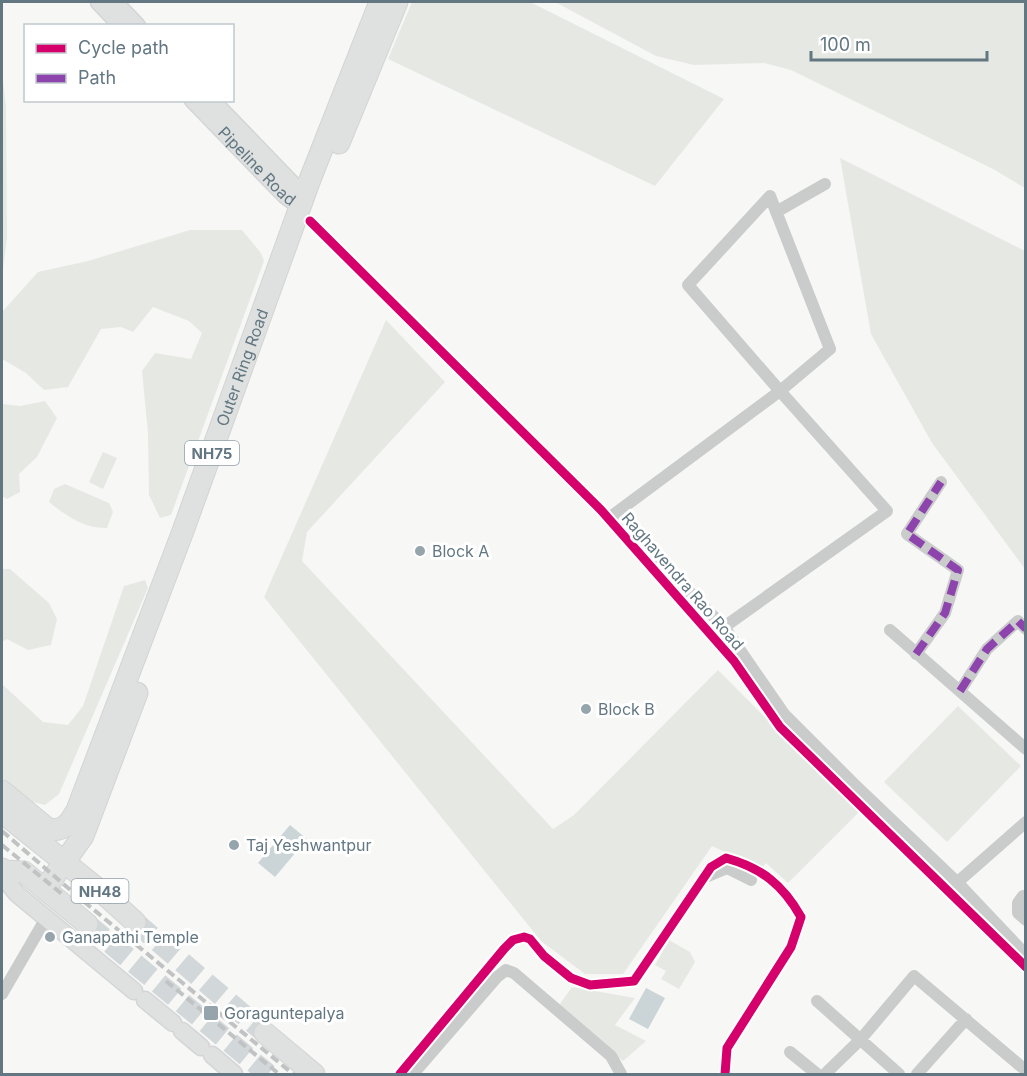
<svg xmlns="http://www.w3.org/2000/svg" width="1027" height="1076" font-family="Inter,sans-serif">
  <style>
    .green { fill: #e6e9e3 }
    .water { fill: #cbd5d7 }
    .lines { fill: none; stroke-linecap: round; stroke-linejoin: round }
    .highway-tunnel { stroke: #d2d7d9; stroke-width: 21; stroke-dasharray: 21 10; stroke-linecap: butt }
    .secondary-casing { stroke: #d4d5d6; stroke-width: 19 }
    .highway-casing { stroke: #d3d4d4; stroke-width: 23 }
    .street { stroke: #cacccc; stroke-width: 12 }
    .secondary { stroke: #dfe0e0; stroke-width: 16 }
    .highway { stroke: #dfe0e0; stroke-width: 21 }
    .rail { stroke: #c1c2c3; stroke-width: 4; stroke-dasharray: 9 4.5; stroke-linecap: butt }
    .quiet { stroke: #8e44ad; stroke-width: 8; stroke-dasharray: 15 8; stroke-linecap: butt }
    .cycleway-casing { stroke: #fff; stroke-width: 13 }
    .cycleway { stroke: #d6006c; stroke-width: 9 }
    .poi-dot { fill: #96a4ab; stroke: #fff; stroke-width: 2 }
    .labels { text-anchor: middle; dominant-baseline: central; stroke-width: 6; stroke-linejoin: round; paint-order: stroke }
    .shield { fill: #fff; stroke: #91a0a8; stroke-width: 1.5 }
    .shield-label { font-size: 15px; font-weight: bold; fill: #627782 }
    .street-label { font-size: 16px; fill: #627782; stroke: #fff }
    .poi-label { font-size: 16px; fill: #627782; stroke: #fff; text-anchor: start }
  </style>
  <rect width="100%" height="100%" fill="#f7f7f6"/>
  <path class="green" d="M412 2H530L724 99 655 186 388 59Z
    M555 2H1025V188L993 169 791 70 764 63 694 65 656 56Z
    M2 72 6 106 7 238 2 278Z
    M840 158 1025 251V569L932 443 871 334Z
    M190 230H242L261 253 264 261 171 515 160 518 149 495 148 433 142 371 155 353 191 359 202 333 189 321 153 307 133 332 121 327 101 329 68 387 44 390 26 373 2 359V312L38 272 88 261Z
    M386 320 445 382 307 532 302 561 553 829 574 815 718 670 859 812 788 883 766 863 761 869 712 846 623 974H585L541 941 264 597Z
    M45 401 57 418 37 457 19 474 20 492 7 499 2 496V404L20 406Z
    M103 452 117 458 103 489 89 482Z
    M65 484 109 503 113 512 107 528C85 529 65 515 49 502L54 489Z
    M2 569H10L49 603 57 619 51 645 28 650 7 639 2 642Z
    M145 580 148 588 59 794 45 805 29 801 2 778V684L43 722 68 725 83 706 124 586Z
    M958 706 1021 766 947 842 884 782Z
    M669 940 690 952 695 962 679 989 661 979 666 971 655 965Z
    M572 987 635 998 615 1025 646 1041 623 1061 557 1008Z"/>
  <path class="water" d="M290 825 307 839 275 877 258 863Z
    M646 988 665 998 648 1029 629 1019Z"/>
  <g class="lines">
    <path class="highway-tunnel" d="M135 922 265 1033
      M87 924 268 1074"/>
    <defs>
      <g id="secondary">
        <path d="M99 2 119 23"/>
        <path d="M114 2 137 26"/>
        <path id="s1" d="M193 100 285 195 300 206"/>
        <path d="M211 100 292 184 300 206"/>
        <path d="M4 871 8 883 17 894 134 991"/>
        <path d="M145 1000 173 1023"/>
        <path d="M182 1031 201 1047"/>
        <path d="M212 1055 234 1074"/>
      </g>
      <g id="highway">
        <path d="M339 143 397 2"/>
        <path id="s2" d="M2 791 48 829C64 832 70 823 77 810L183 531 309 182 380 2"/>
        <path d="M2 812 104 894 135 922"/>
        <path d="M2 869 4 871 24 872 87 924"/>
        <path d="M45 889 83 836 137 693"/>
        <path d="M265 1033 314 1074"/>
      </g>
    </defs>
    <use href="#secondary" class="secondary-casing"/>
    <use href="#highway" class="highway-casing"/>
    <path class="street" d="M770 196 830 349 780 391 688 285Z
      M776 212 825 184
      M310 221 601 510 734 661 780 727 1026 967
      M609 518 780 391 887 511 724 627
      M621 523 724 627 784 714 853 783 958 883 1026 955
      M890 630 1026 749
      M916 654 945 613 958 570 907 534 941 482
      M960 691 987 649 1018 621 1026 629
      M708 876 727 868 751 880
      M952 887 1026 822
      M1026 896H1023L1018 903V913L1026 920
      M2 994 46 918
      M817 1001 899 1074
      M790 1052 817 1074
      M400 1074 504 949 513 940 524 937 530 939 544 956 571 978 590 985 634 981 711 867 726 858C762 868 783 885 801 917L791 947 727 1048 725 1074
      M413 1074 497 977 506 970 514 973 611 1056 621 1074
      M825 1074 861 1039 914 976 1023 1068
      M917 1074 966 1019"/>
    <use href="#secondary" class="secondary"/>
    <use href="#highway" class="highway"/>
    <path class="rail" d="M2 831 82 900 293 1074
      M2 845 62 894
      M166 981 279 1074"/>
    <path class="quiet" d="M916 654 945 613 958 570 907 534 941 482
      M960 691 987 649 1018 621 1026 629"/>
    <defs>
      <path id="cycleway" d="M310 221 601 510 734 661 780 727 1026 967
        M400 1074 504 949 513 940 524 937 530 939 544 956 571 978 590 985 634 981 711 867 726 858C762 868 783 885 801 917L791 947 727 1048 725 1074"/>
    </defs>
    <use href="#cycleway" class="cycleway-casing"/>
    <use href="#cycleway" class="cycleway"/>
  </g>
  <g class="poi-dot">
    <circle cx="420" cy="551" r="6"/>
    <circle cx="586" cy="709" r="6"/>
    <circle cx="234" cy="845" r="6"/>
    <circle cx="50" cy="937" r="6"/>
    <rect x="203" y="1005" width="16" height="16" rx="3"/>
  </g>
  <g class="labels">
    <g class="shield">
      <rect x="185" y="441" width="54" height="24" rx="4.5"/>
      <rect x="71.5" y="879" width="57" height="24" rx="4.5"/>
    </g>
    <g class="shield-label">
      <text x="212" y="453">NH75</text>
      <text x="100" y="891">NH48</text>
    </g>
    <g class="street-label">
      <text stroke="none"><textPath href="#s1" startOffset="92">Pipeline Road</textPath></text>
      <text stroke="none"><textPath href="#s2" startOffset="570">Outer Ring Road</textPath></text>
      <text transform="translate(683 581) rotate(49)">Raghavendra Rao Road</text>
    </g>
    <g class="poi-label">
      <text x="432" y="551">Block A</text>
      <text x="598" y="709">Block B</text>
      <text x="246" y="845">Taj Yeshwantpur</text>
      <text x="62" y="937">Ganapathi Temple</text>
      <text x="224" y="1013">Goraguntepalya</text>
    </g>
  </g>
  <rect width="1027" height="1076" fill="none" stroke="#627782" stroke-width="6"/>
  <rect x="24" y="24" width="210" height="78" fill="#ffffff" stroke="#c0c9cd" stroke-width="1.5"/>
  <rect x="36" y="44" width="30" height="9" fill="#d6006c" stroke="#c0c9cd" stroke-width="1.5"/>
  <text x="78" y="54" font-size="18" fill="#627782">Cycle path</text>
  <rect x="36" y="74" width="30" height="9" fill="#8e44ad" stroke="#c0c9cd" stroke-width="1.5"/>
  <text x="78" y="84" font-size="18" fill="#627782">Path</text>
  <path d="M811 51v9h176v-9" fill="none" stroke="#627782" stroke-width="3"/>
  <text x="820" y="51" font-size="18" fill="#627782" stroke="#ffffff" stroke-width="4.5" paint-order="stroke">100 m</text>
</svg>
